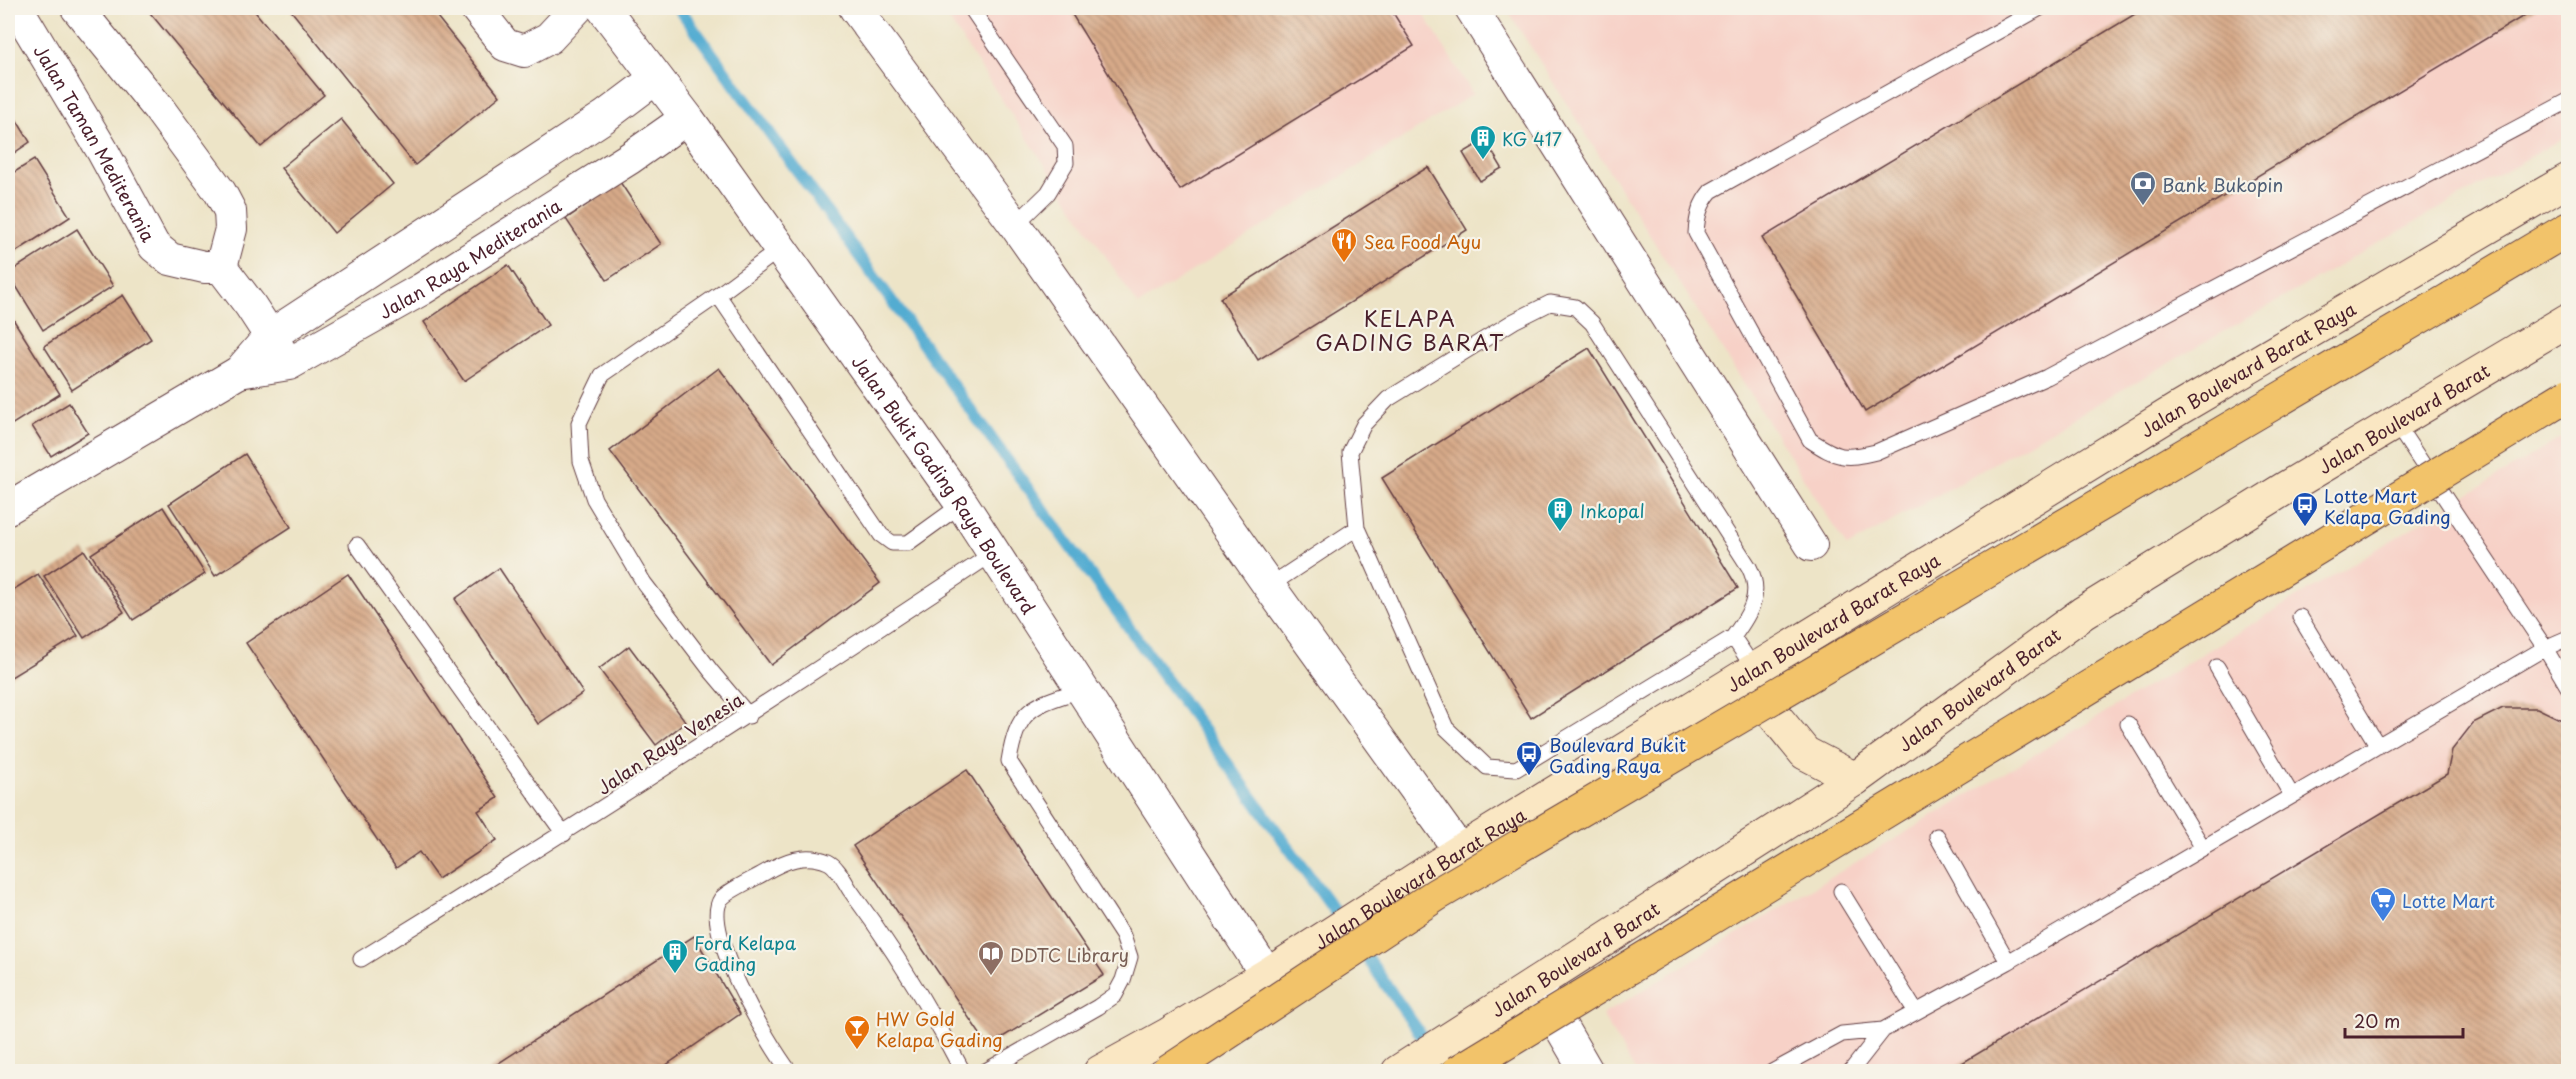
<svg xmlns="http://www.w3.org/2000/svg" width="2576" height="1079" font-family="'Playpen Sans',sans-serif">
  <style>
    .built { fill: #f7d1c7 }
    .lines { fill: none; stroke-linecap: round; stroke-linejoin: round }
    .stream { stroke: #53acd1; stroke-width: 12 }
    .building { fill: url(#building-back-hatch) }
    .service-casing { stroke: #623d42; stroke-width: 17 }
    .minor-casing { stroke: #623d42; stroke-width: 34 }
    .tertiary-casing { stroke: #623d42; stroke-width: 35 }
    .secondary-casing { stroke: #623d42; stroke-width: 35 }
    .motorway-casing { stroke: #623d42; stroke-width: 35 }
    .service { stroke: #fff; stroke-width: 15 }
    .minor { stroke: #fff; stroke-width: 32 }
    .tertiary { stroke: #fff; stroke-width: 33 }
    .secondary { stroke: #fae7c3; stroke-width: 33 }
    .motorway { stroke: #f2c36a; stroke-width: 33 }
    .motorway-bridge-casing { stroke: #623d42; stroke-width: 35; stroke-linecap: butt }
    .motorway-bridge { stroke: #f2c36a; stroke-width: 33 }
    .labels { text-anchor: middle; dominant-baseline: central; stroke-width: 4.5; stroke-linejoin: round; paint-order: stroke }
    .culture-label { font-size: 18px; fill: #0d838f; stroke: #f7f3e8; text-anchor: start }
    .street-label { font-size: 18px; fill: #4a1f2b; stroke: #f7f3e8 }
    .service-label { font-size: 18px; fill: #4e5e75; stroke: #f7f3e8; text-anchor: start }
    .food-label { font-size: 18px; fill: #c56008; stroke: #f7f3e8; text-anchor: start }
    .transit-label { font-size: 18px; fill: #164399; stroke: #f7f3e8; text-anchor: start }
    .shop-label { font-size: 18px; fill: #366cbe; stroke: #f7f3e8; text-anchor: start }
    .education-label { font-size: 18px; fill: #785e54; stroke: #f7f3e8; text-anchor: start }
    .quarter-label { font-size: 21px; letter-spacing: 1.5px; fill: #4a1f2b; stroke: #f7f3e8 }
  </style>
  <defs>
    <pattern id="building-back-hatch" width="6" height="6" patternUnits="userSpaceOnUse" patternTransform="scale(1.5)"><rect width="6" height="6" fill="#d7aa89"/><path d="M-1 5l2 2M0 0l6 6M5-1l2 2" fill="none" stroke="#b08a70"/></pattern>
  </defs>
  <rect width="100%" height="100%" fill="#f7f3e8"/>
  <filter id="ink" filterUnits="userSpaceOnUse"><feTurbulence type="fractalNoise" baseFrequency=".0167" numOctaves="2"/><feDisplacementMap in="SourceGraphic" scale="12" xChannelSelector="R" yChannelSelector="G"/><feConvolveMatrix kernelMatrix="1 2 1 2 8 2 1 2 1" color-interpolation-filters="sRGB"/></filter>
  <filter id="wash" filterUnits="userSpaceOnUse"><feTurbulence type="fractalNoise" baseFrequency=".008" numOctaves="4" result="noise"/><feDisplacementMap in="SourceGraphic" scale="24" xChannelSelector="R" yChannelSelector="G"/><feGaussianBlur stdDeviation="1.35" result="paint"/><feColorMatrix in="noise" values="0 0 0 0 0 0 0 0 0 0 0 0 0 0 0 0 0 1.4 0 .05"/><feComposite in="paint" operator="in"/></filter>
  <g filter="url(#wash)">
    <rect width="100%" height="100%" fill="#ede4c7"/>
    <path class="built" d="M941 8H1420L1473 94 1138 305Z
      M1506 8H2568V135L1847 547Z
      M2568 434V1071H1635L1602 1015Z"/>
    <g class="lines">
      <path class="stream" d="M679 8 1344 924
        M1359 946 1447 1072"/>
    </g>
    <g id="blocks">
      <path class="building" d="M146 8H252L324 95 261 147Z
        M289 8H430L500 96 415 165Z
        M1068 8H1390L1414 46 1180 190Z
        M2145 8H2537L1865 412 1762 238Z
        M8 106 30 142 8 157Z
        M341 119 393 184 334 233 281 168Z
        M1485 140 1502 168 1480 181 1463 153Z
        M34 160 70 217 8 257V176Z
        M1428 167 1467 230 1258 360 1220 298Z
        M620 182 661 244 607 280 566 219Z
        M77 229 113 286 43 330 8 273Z
        M508 265 548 325 464 381 424 322Z
        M123 295 151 339 72 390 44 346Z
        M8 311 60 394 8 427Z
        M1589 348 1738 588 1531 718 1382 478Z
        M719 368 880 583 771 665 610 451Z
        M69 403 88 433 51 456 32 426Z
        M245 454 291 527 215 576 169 504Z
        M163 507 205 574 133 620 91 554Z
        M84 550 124 612 84 638 44 576Z
        M499 568 583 693 538 724 455 599Z
        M38 574 78 636 8 679V593Z
        M348 574 498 798 478 811 497 840 438 879 419 852 396 868 246 643Z
        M629 646 686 722 656 745 599 669Z
        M2503 708H2537L2568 723V1072H1947L2447 774 2452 750 2473 723Z
        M967 770 1104 975 988 1046 853 846Z
        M694 936 740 1014 656 1072H485Z"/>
    </g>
  </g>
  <g filter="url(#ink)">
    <use href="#blocks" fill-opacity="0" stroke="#623d42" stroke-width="1.5"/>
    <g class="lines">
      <defs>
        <path id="service" d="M971 8 1065 146 1066 163 1048 193 1015 225
          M2040 8 1711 191C1700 204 1697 216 1696 233L1810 440C1838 458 1843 460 1876 452L2047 377 2568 101
          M780 249 718 295 881 535 892 543H908L962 504
          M718 295 602 375 579 423 581 461 594 499 644 583 711 671 749 716
          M1550 303 1575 307 1592 323 1749 567C1763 594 1750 614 1733 637L1516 769 1487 767 1446 728 1357 528 1350 452 1364 424 1388 399 1514 321Z
          M357 545 564 834
          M1269 586 1357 528
          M2300 617 2378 746
          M1733 637 1755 670
          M2568 638 2545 648 2568 687
          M2217 667 2292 796
          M2128 724 2203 848
          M1937 836 2008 962
          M1841 891 1916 1012
          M361 959C575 827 786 691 995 552
          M790 1072C769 1045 700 929 721 899 727 891 754 879 764 873 784 861 805 852 828 862 837 866 845 882 850 890 893 948 930 1008 963 1072
          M984 1072 1098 1007 1115 995 1123 980 1130 957 1123 936 1009 761C1018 705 1034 706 1083 689
          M1772 1072 1842 1034 1883 1030 1916 1012 2008 962 2545 648 2396 424
          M1850 1072 1883 1030"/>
        <g id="minor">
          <path id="s1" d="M17 8 102 150 154 246 170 259 204 267H221"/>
          <path d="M77 8 159 109 220 192 230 211 231 229 221 267"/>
          <path d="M476 8 505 45 524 51 549 38 577 8"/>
          <path d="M855 8 1015 225 1269 586 1460 851"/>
          <path d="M1471 8 1811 545"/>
          <path d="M221 267 250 305 282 354"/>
          <path id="s2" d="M239 372 289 364 422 289 630 158 687 118"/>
          <path d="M8 508 239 372 270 336 604 117 656 78"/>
        </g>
        <g id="tertiary">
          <path id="s3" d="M603 8 687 118 962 504 1267 975"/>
          <path d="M1536 984 1587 1072"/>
        </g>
        <g id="secondary">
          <path d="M1757 674 1769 709 1805 753 1855 779"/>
          <path id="s4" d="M1100 1072 1169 1034 1267 975 1460 851 2178 409 2568 180"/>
          <path id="s5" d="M1398 1072 1855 779 2083 613 2284 489 2568 320"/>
        </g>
        <path id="motorway" d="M2452 298 2568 229"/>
      </defs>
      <use href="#service" class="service-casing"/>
      <use href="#minor" class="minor-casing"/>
      <use href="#tertiary" class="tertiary-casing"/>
      <use href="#secondary" class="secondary-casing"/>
      <use href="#motorway" class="motorway-casing"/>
      <use href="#service" class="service"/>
      <use href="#minor" class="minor"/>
      <use href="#tertiary" class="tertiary"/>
      <use href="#secondary" class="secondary"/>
      <use href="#motorway" class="motorway"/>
      <defs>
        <path id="motorway-bridge" d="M1168 1072 1436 895 2452 298
          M1458 1072 2568 395"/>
      </defs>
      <use href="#motorway-bridge" class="motorway-bridge-casing"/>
      <use href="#motorway-bridge" class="motorway-bridge"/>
    </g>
  </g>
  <defs>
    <symbol id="building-pin" viewBox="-11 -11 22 30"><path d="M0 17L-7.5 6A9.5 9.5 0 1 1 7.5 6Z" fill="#0f9aa8" stroke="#f7f3e8"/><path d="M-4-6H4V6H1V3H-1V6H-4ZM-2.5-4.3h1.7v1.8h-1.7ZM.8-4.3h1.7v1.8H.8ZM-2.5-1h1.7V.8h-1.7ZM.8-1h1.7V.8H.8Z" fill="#fff"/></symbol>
    <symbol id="bank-pin" viewBox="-11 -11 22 30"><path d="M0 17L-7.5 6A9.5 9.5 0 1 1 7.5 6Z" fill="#5c6f8a" stroke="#f7f3e8"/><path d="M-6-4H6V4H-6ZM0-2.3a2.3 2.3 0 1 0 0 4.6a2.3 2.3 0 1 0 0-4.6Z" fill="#fff"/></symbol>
    <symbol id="restaurant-pin" viewBox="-11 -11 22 30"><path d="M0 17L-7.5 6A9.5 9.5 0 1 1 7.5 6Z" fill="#e8710a" stroke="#f7f3e8"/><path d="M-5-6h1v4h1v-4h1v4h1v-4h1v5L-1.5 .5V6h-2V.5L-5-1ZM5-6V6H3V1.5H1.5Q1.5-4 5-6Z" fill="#fff"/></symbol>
    <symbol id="bus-pin" viewBox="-11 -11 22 30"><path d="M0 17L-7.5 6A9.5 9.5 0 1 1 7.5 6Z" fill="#1a4fb4" stroke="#f7f3e8"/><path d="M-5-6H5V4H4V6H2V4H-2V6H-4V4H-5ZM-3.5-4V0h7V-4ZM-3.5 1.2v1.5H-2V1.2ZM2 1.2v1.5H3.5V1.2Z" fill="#fff"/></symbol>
    <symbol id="supermarket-pin" viewBox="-11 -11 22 30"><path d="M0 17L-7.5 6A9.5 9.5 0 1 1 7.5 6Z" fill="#3f7fe0" stroke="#f7f3e8"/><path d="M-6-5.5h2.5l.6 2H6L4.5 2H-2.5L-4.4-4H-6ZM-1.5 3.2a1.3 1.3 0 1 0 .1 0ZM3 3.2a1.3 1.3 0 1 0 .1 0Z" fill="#fff"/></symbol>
    <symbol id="library-pin" viewBox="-11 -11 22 30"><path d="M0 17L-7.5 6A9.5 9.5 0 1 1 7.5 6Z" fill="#8d6e63" stroke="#f7f3e8"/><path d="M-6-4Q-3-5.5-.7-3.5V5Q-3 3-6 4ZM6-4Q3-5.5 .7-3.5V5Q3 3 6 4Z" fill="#fff"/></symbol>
    <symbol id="bar-pin" viewBox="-11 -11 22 30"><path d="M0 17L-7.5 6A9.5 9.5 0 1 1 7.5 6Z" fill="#e8710a" stroke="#f7f3e8"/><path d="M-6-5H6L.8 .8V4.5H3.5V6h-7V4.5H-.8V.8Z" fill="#fff"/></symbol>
  </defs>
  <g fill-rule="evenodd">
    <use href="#building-pin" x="1468" y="123" width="30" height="40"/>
    <use href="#bank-pin" x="2128" y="169" width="30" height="40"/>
    <use href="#restaurant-pin" x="1329" y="226" width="30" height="40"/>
    <use href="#bus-pin" x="2290" y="490" width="30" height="40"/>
    <use href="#building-pin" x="1545" y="495" width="30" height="40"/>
    <use href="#bus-pin" x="1514" y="739" width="30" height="40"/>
    <use href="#supermarket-pin" x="2368" y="885" width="30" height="40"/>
    <use href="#building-pin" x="660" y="937" width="30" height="40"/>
    <use href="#library-pin" x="976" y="939" width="30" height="40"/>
    <use href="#bar-pin" x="842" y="1013" width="30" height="40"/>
  </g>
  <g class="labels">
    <g class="culture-label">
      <text x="1502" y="138">KG 417</text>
      <text x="1580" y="510">Inkopal</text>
      <text x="694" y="942">Ford Kelapa<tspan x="694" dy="21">Gading</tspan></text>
    </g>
    <g class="street-label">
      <text stroke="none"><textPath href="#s1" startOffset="156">Jalan Taman Mediterania</textPath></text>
      <text stroke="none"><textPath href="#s2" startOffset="260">Jalan Raya Mediterania</textPath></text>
      <text stroke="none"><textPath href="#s4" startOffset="1346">Jalan Boulevard Barat Raya</textPath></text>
      <text stroke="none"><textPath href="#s5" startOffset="1200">Jalan Boulevard Barat</textPath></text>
      <text stroke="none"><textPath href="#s3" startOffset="586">Jalan Bukit Gading Raya Boulevard</textPath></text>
      <text stroke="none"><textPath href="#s4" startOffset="860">Jalan Boulevard Barat Raya</textPath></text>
      <text stroke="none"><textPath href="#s5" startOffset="696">Jalan Boulevard Barat</textPath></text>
      <text transform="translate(670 743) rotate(-33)">Jalan Raya Venesia</text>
      <text stroke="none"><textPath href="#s4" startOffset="374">Jalan Boulevard Barat Raya</textPath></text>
      <text stroke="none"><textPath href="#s5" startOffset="210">Jalan Boulevard Barat</textPath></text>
    </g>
    <g class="service-label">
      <text x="2162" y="184">Bank Bukopin</text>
    </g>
    <g class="food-label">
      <text x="1364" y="241">Sea Food Ayu</text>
      <text x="876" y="1018">HW Gold<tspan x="876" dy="21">Kelapa Gading</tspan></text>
    </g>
    <g class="transit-label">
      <text x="2324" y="495">Lotte Mart<tspan x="2324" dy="21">Kelapa Gading</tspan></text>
      <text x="1549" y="744">Boulevard Bukit<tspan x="1549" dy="21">Gading Raya</tspan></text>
    </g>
    <g class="shop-label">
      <text x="2402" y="900">Lotte Mart</text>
    </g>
    <g class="education-label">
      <text x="1010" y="954">DDTC Library</text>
    </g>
    <g class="quarter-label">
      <text x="1410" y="318">KELAPA<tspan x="1410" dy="24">GADING BARAT</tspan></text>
    </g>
  </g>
  <rect width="2576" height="1079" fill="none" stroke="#f7f3e8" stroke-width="30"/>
  <path d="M2345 1028v9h118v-9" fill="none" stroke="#4a1f2b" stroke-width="3"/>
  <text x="2354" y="1028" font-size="18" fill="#4a1f2b" stroke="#f7f3e8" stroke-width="4.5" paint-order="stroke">20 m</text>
</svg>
